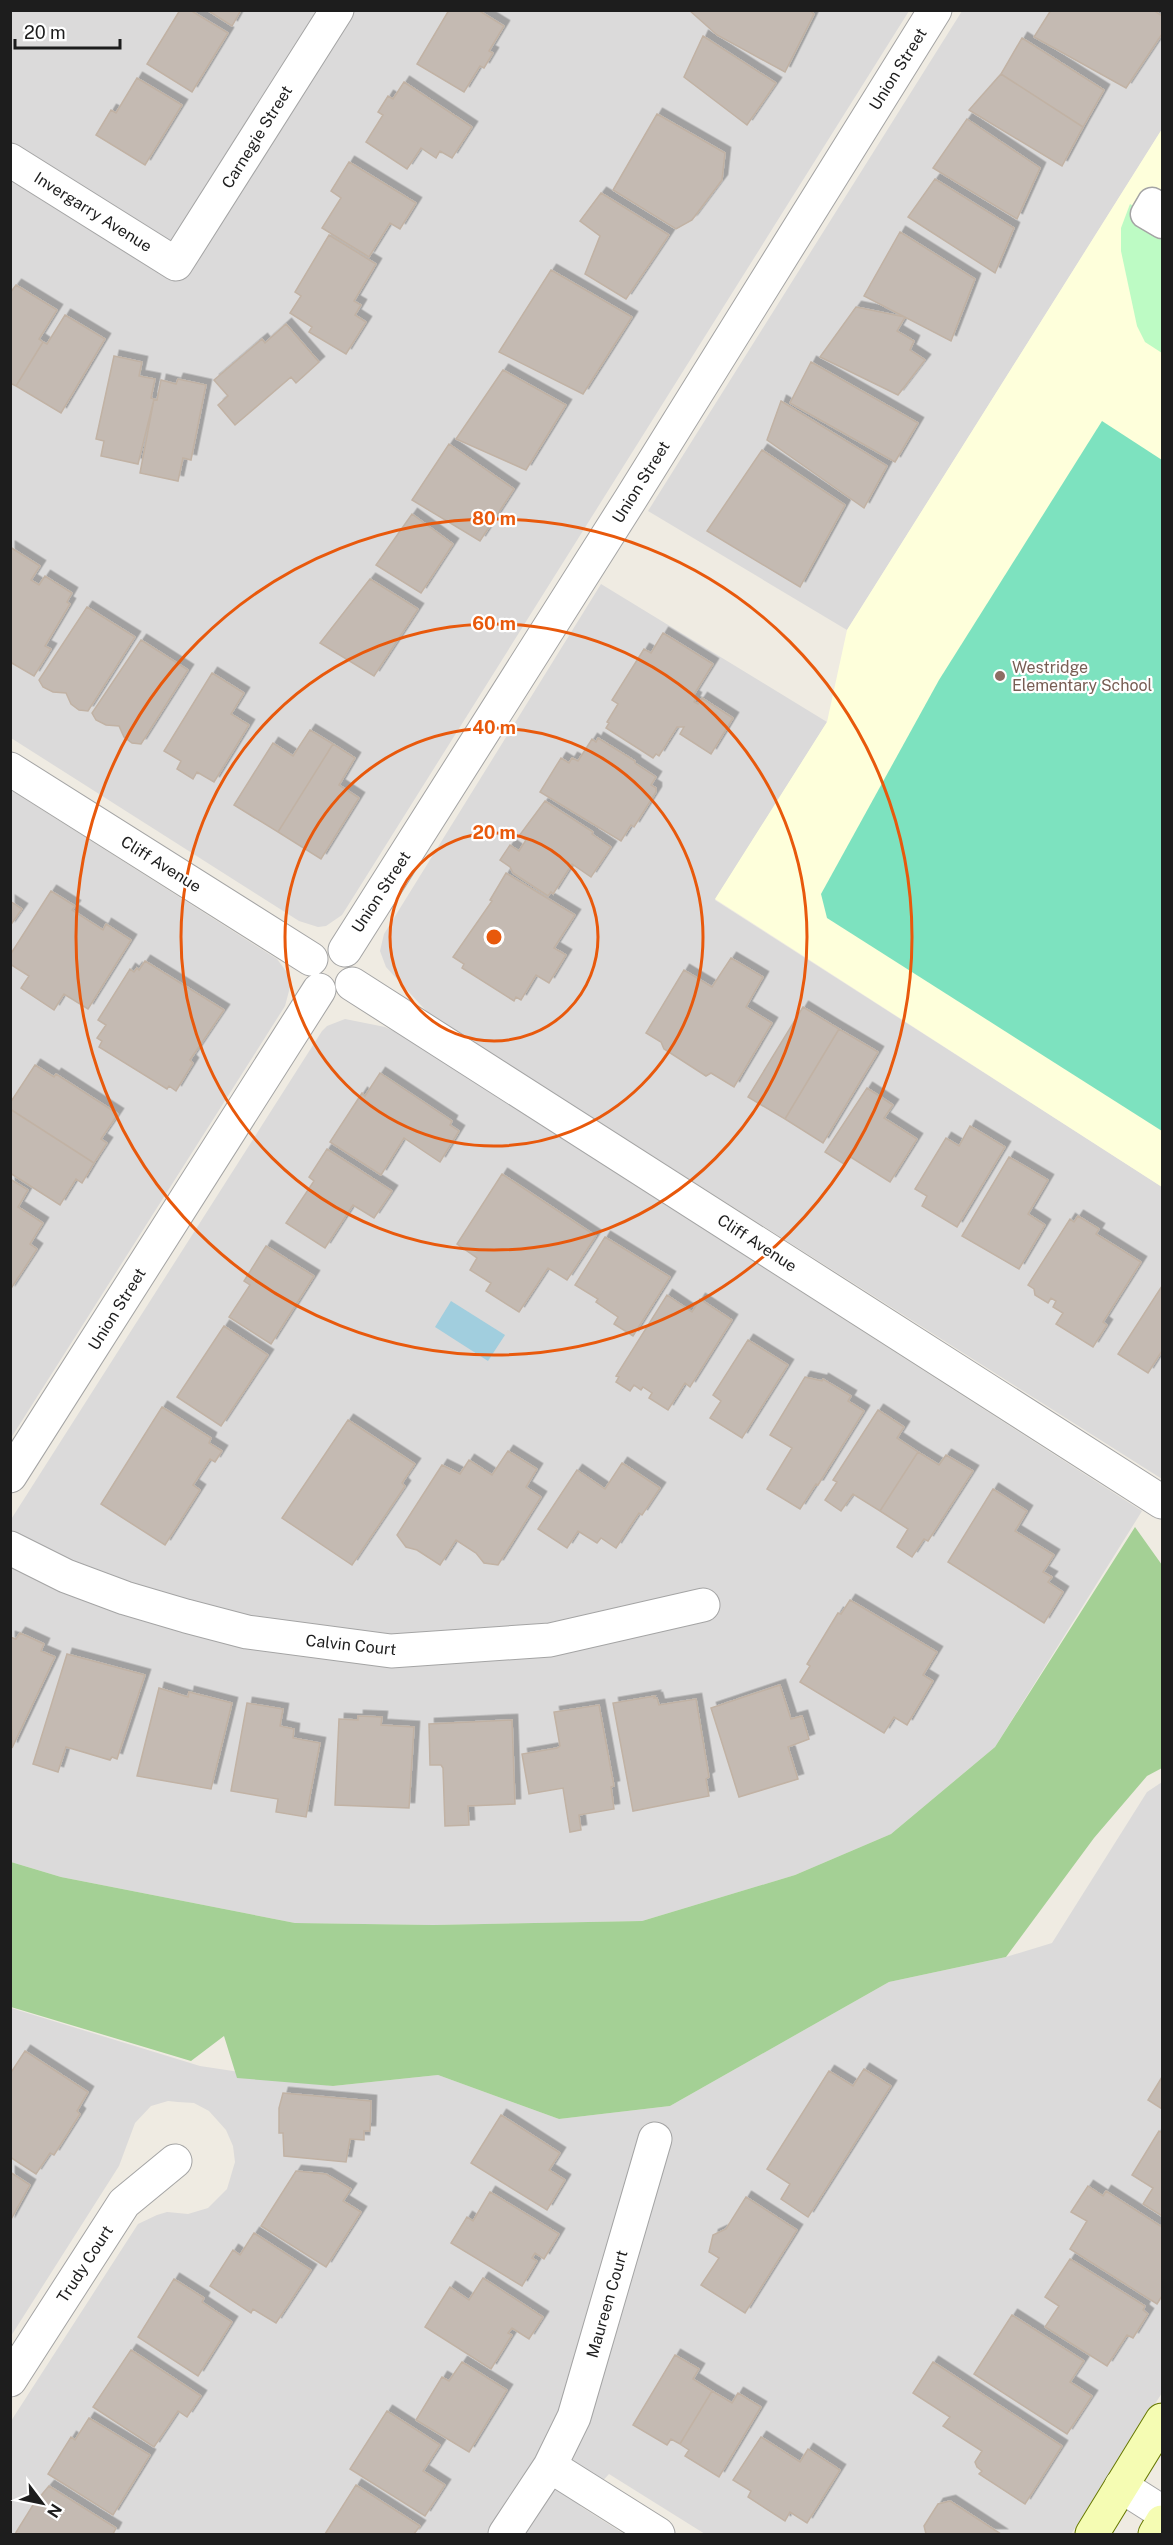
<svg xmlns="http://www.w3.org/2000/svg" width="1173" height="2545" font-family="'Public Sans',sans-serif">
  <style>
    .residential { fill: #dbdada }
    .education { fill: #feffdb }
    .forest { fill: #a4d095 }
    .park { fill: #bdfbc4 }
    .pitch { fill: #7de2bf }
    .water { fill: #a1cede }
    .building { fill: #c4bab2; stroke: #c1b2a4; stroke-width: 1.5; filter: url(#shadow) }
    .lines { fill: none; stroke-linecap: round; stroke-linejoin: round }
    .pedestrian-casing { stroke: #a4a4a4; stroke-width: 31 }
    .minor-casing { stroke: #a4a4a4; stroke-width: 35 }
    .secondary-casing { stroke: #667800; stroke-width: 35 }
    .pedestrian { stroke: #fff; stroke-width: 28 }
    .minor { stroke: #fff; stroke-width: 33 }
    .secondary { stroke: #f5fcb3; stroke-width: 33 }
    .ring { fill: none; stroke: #e8590c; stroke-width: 3 }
    .education-dot { fill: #8d6e63; stroke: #fff; stroke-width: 2 }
    .labels { text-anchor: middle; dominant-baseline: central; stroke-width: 4.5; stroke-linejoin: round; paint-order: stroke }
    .street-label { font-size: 16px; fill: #1d1d1d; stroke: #fff }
    .education-label { font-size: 16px; fill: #785e54; stroke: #fff; text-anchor: start }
    .centre { fill: #e8590c; stroke: #fff; stroke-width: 3 }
    .ring-label { font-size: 18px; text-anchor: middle; font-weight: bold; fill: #e8590c; stroke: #fff; stroke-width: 4.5; stroke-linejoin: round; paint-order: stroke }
  </style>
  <defs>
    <filter id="shadow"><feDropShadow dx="5.5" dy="-5.5" stdDeviation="0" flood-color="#0004"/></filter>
  </defs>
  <rect width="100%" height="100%" fill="#efebe2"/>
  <path class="residential" d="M10 11H909L342 915 326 926 318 927 299 921 11 738Z
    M962 11H1162V129L847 630 648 511Z
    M601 584 827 722 715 900 1162 1187V1479L429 1014 386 967 380 951 384 934Z
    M11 790 277 959 289 975 290 987 285 1006 11 1438Z
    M345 1019 385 1027 400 1034 1142 1511 995 1747 891 1834 795 1875 642 1921 433 1925 295 1923 61 1877 11 1862 10 1521 322 1031 327 1026Z
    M1162 1782V2393L1071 2534H705L609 2474 580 2506 624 2534H11V2421L138 2224 157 2215 167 2212 188 2214 208 2208 227 2189 235 2162 233 2146 226 2130 209 2111 194 2103 178 2102 168 2101 151 2106 135 2123 119 2166 11 2336V2008L200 2066 333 2086 438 2075 559 2119 670 2106 889 1982 1006 1957 1052 1943 1147 1792Z"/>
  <path class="education" d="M1162 129V1187L715 899 827 722 847 630Z"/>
  <path class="forest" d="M1135 1527 1162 1565V1768L1147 1776 1094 1838 1006 1957 889 1982 670 2106 559 2119 438 2075 333 2086 237 2078 224 2036 191 2061 11 2007V1862L61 1877 295 1923 433 1925 642 1921 795 1875 891 1834 995 1747Z"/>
  <path class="park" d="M1130 204 1162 224V353L1145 342 1137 326 1121 251V228Z"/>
  <path class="pitch" d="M1102 421 1162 460V1131L827 918 821 894 939 680Z"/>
  <path class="water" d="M451 1301 505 1335 488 1361 435 1327Z"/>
  <path class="building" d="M180 10H190L228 33 192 92 147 64Z
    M207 10H241L232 26Z
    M449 10H478L504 26 489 51 493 53 484 68 480 66 464 92 417 64Z
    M689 10H809L814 14 785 72 717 35Z
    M1051 10H1153L1162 16V34L1126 88 1034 37Z
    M703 36 776 83 747 125 684 77Z
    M1022 38 1104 90 1083 127 1001 74Z
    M1001 74 1083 127 1062 166 969 110Z
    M137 78 182 105 145 165 96 135 111 110 116 113Z
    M404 82 472 127 452 158 440 151 436 158 421 148 407 169 366 142 383 115 378 112 388 96 393 99Z
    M657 114 725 153 722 180 692 220 676 229 613 190Z
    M967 119 1040 168 1017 219 933 168Z
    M349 162 416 203 400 229 390 223 369 257 322 228 341 198 331 191Z
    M935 179 1014 228 995 273 908 217Z
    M601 193 669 235 626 299 585 274 600 236 580 221Z
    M900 232 975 279 951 341 864 296Z
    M329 235 376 264 354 301 361 305 355 315 366 322 346 354 309 332 312 327 290 313 301 296 295 292Z
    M551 270 632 317 583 394 499 352Z
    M16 285 57 310 39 339 43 342 16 386 10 383V293Z
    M856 307 905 317 897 331 914 341 910 350 925 360 898 395 820 357Z
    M65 315 105 339 61 413 16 386 43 342 47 344Z
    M286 324 319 362 296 383 291 377 235 425 218 405 228 396 214 380 262 339 265 343Z
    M114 356 142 362 139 376 155 379 151 398 154 399 138 464 101 456 104 441 96 439Z
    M811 362 918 423 895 462 790 403Z
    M503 370 566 405 526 470 456 439Z
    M178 379 206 385 191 460 183 458 178 481 140 473 154 399 157 400 161 380 176 384Z
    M781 401 887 466 864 508 767 440Z
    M449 444 514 489 480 541 412 500Z
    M762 450 845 505 800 587 707 531Z
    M412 514 453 544 421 593 376 565Z
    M10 547 40 566 31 580 39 585 45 576 72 593 67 602 70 604 45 646 51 649 34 676 10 662Z
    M370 579 418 609 374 676 320 643Z
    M87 607 135 637 88 711 79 710 71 704 66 693 53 692 43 687 39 680Z
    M663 633 713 664 693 696 696 698 694 702 698 704 702 698 733 718 711 754 680 734 684 727H677L659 756 656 754 653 758 606 728 609 723 607 722 618 704 612 700 644 649 651 653Z
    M141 640 188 670 141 744 132 743 124 737 119 726 106 725 96 720 92 713Z
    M212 673 244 693 231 714 249 725 214 782 197 772 193 779 177 769 181 761 164 751Z
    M310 730 333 744 278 832 234 805 273 743 293 756Z
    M598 738 635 761V763L656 777 651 785 656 788V792L634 827 631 825 621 841 540 792 561 758 569 763 572 758 578 761 592 739 596 742Z
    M333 744 355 758 339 785 359 798 321 859 278 832Z
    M545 801 593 832 592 834 611 847 591 877 572 864 553 894 551 892 548 896 513 873 510 867 500 860 510 845 519 851 526 840 519 836Z
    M506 873 575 915 554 948 566 955 549 983 536 975 521 1000 516 997 514 1001 462 968 464 964 453 957 492 901 490 900Z
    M51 891 75 906 72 910 103 930 106 924 131 940 88 1009 64 994 54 1010 21 988 29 976 10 964V955Z
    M10 901 22 909 10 926Z
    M731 958 763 977 746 1007 772 1023 734 1087 711 1073 706 1076 664 1049 661 1042 646 1033 684 970 712 987Z
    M145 961 224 1010 190 1060 193 1063 176 1091 169 1086 167 1089 99 1047 102 1041 97 1038 106 1025 98 1020 130 969 134 972 137 968 139 970Z
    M803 1007 839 1029 785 1119 748 1097Z
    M839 1029 878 1052 823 1143 785 1119Z
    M35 1065 54 1077 56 1074 118 1114 101 1139 107 1143 94 1163 10 1109V1103Z
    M380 1073 452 1121 450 1125 459 1131 440 1162 404 1138 381 1175 330 1142 362 1093 365 1096Z
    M867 1088 893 1105 884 1118 917 1139 890 1182 849 1156 844 1164 825 1152Z
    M10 1109 94 1163 82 1183 76 1179 60 1205 10 1173Z
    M970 1126 1005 1147 957 1227 922 1206 927 1196 915 1189 946 1138 959 1146Z
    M327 1149 392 1191 374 1218 353 1205 325 1248 286 1223 314 1181 309 1177Z
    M1009 1157 1048 1180 1028 1214 1045 1225 1019 1269 962 1236Z
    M502 1174 596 1236 567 1280 548 1268 519 1312 486 1291 491 1283 470 1270 477 1258 457 1244Z
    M10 1179 28 1190 18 1207 43 1223 30 1244 37 1249 10 1290Z
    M1078 1216 1099 1229 1096 1234 1141 1262 1103 1322 1107 1325 1093 1347 1056 1324 1063 1313 1053 1307 1056 1301 1051 1298 1048 1303 1035 1295 1034 1289 1028 1285 1070 1219 1074 1222Z
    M605 1237 670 1277 633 1336 614 1324 618 1317 596 1302 598 1299 575 1285Z
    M266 1246 314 1276 271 1344 229 1317 250 1285 244 1281Z
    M1162 1286V1351L1148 1373 1118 1354Z
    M667 1295 692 1312 700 1299 732 1320 690 1387 685 1383 668 1410 649 1398 652 1393 643 1387 641 1390 634 1385 630 1391 616 1382 619 1377 616 1376Z
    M224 1326 268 1355 221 1426 177 1397Z
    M748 1340 788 1365 742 1438 710 1418 721 1401 713 1395Z
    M805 1377 822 1381 823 1379 851 1396 848 1401 864 1411 818 1485 816 1484 800 1509 767 1489 792 1448 770 1435Z
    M162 1407 211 1438 209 1443 222 1451 215 1462 210 1459 193 1485 200 1490 165 1545 101 1504Z
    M878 1410 904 1427 897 1438 918 1452 880 1511 853 1494 841 1511 825 1500 837 1482 833 1480Z
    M348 1420 415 1464 402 1483 405 1486 352 1565 282 1518Z
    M508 1451 537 1469 526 1487 541 1497 498 1565 484 1563 476 1553 456 1540 440 1565 417 1550 406 1547 397 1535 442 1465 460 1474 469 1460 492 1475Z
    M918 1452 939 1465 946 1455 973 1471 928 1541 924 1539 912 1557 897 1547 908 1529 880 1511Z
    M622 1463 660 1488 642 1515 639 1513 616 1548 601 1538 597 1543 578 1531 567 1548 538 1529 577 1470 605 1489Z
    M993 1489 1027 1511 1015 1531 1054 1555 1043 1572 1052 1577 1048 1582 1063 1592 1044 1623 948 1562Z
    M850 1600 937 1652 923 1675 933 1681 907 1725 894 1717 884 1733 800 1682 810 1666 807 1664 838 1613 841 1614Z
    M20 1633 44 1644 41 1651 55 1657 12 1748 10 1637 16 1639Z
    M67 1654 145 1675 117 1759 112 1757 110 1760 66 1747 58 1772 33 1764Z
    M780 1685 791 1719 802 1716 809 1739 788 1747 798 1779 739 1797 711 1708Z
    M159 1688 188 1697 189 1692 232 1703 211 1789 137 1776Z
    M655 1696 654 1698H657L659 1705 696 1699 709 1777 706 1779 709 1796 633 1811 613 1703Z
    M247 1703 283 1709 280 1726 294 1729 293 1738 320 1743 306 1817 276 1812 278 1799 231 1791Z
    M599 1705 614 1786 611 1787 614 1809 579 1815 581 1830 570 1832 563 1788 529 1794 522 1754 557 1748 560 1746 554 1712Z
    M358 1716 382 1717 381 1725 414 1727 409 1808 335 1805 339 1719 358 1720Z
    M512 1720 515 1804 468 1806 469 1825 445 1826 443 1768 441 1765H430L429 1724Z
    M25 2051 88 2092 77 2111 80 2114 54 2155 50 2153 36 2174 10 2157V2074Z
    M864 2069 891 2086 808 2217 781 2199 790 2184 767 2169 829 2071 853 2086Z
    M1162 2077V2109L1148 2100Z
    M283 2093 371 2101 370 2131H364V2140L350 2139 346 2162 284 2156 283 2133H279V2108Z
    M501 2115 560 2153 549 2170 565 2180 547 2210 471 2163Z
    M1159 2131 1162 2133V2216L1143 2204 1153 2188 1132 2175Z
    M296 2171 326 2174 351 2189 343 2201 361 2212 326 2267 261 2226Z
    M10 2172 30 2185 10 2221Z
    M1088 2186 1103 2196 1106 2191 1162 2227V2296L1157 2304 1070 2249 1087 2221 1071 2212Z
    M490 2192 559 2234 544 2259 535 2253 532 2258 537 2261 522 2286 451 2243 467 2217 473 2221Z
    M746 2197 797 2230 745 2313 701 2285 719 2258 709 2252 713 2235 726 2229Z
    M254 2233 311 2270 276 2323 253 2309 251 2313 210 2286 233 2250 240 2255Z
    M1070 2259 1145 2306 1143 2310 1148 2314 1133 2338 1127 2335 1107 2366 1045 2327 1059 2306 1045 2297Z
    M483 2278 543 2317 529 2339 512 2328 508 2333 512 2335 491 2369 425 2327 450 2287 469 2300Z
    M174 2279 204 2298 202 2302 232 2322 198 2376 138 2337Z
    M1012 2315 1084 2361 1070 2382 1092 2396 1067 2434 974 2374Z
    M131 2350 201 2396 187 2417 178 2411 154 2447 93 2407Z
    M675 2355 699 2369 693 2379 712 2391 680 2444 671 2439 667 2445 633 2425Z
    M462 2362 507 2390 469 2452 416 2420 442 2377 449 2381Z
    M933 2362 1062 2446 1025 2504 979 2474 982 2471 977 2467 975 2462 982 2451 943 2426 950 2417 913 2393Z
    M712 2391 732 2403 738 2393 761 2407 719 2477 685 2456 689 2450 680 2444Z
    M387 2411 440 2445 423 2471 445 2485 425 2516 350 2469Z
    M89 2418 150 2455 113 2515 48 2474 71 2437 75 2440Z
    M761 2437 800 2462 808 2449 840 2470 807 2523 790 2512 785 2521 748 2497 751 2491 733 2480Z
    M356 2485 420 2526 414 2534H325Z
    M49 2486 116 2528 113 2534H15L33 2505Z
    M950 2501 1001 2534H926L924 2526 938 2504Z"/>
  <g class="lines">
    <defs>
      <path id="pedestrian" d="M1162 208 1152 202 1145 214 1162 224"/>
      <path id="minor" d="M10 160 176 264 337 10
        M10 769 311 959
        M345 950 630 500 935 10
        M352 984 1162 1502
        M10 1476 319 990
        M10 1548 66 1576 125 1598 186 1616 247 1632 391 1651 550 1640 703 1605
        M10 2380 124 2203 175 2161
        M550 2466 658 2534
        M1121 2486 1162 2512
        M505 2534 550 2466 574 2417 655 2139"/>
      <path id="secondary" d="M1092 2534 1162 2420
        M1155 2534 1162 2522"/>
    </defs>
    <use href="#pedestrian" class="pedestrian-casing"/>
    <use href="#minor" class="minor-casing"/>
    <use href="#secondary" class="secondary-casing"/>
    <use href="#pedestrian" class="pedestrian"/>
    <use href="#minor" class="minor"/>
    <use href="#secondary" class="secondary"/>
  </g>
  <g class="ring">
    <circle cx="494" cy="937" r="104"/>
    <circle cx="494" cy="937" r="209"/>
    <circle cx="494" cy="937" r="313"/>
    <circle cx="494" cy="937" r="418"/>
  </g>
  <circle class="education-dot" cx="1000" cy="676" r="6"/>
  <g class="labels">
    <g class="street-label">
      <text transform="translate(898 69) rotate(-58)">Union Street</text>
      <text transform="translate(257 137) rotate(-58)">Carnegie Street</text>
      <text transform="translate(93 212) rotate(32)">Invergarry Avenue</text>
      <text transform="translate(641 482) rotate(-58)">Union Street</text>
      <text transform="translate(161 864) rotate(32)">Cliff Avenue</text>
      <text transform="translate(381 892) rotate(-57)">Union Street</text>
      <text transform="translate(757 1243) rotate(33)">Cliff Avenue</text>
      <text transform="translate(117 1309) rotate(-58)">Union Street</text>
      <text transform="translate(351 1645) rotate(6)">Calvin Court</text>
      <text transform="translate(85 2264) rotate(-57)">Trudy Court</text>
      <text transform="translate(607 2304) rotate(-74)">Maureen Court</text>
    </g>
    <g class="education-label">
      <text x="1012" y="667">Westridge<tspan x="1012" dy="18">Elementary School</tspan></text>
    </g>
  </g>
  <circle cx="494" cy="937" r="9" class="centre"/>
  <g class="ring-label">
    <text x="494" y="525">80 m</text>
    <text x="494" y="630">60 m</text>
    <text x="494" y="734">40 m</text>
    <text x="494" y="839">20 m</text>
  </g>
  <rect width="1173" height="2545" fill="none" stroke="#1d1d1d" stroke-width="24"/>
  <g transform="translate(42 2503) rotate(122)" stroke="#ffffff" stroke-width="4.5" paint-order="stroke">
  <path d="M0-4.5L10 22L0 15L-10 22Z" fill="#1d1d1d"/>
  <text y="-9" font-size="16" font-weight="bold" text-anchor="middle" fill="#1d1d1d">N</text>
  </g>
  <path d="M15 39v9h105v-9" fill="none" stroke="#1d1d1d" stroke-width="3"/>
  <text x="24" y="39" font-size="18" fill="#1d1d1d" stroke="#ffffff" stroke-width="4.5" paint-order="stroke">20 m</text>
</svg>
